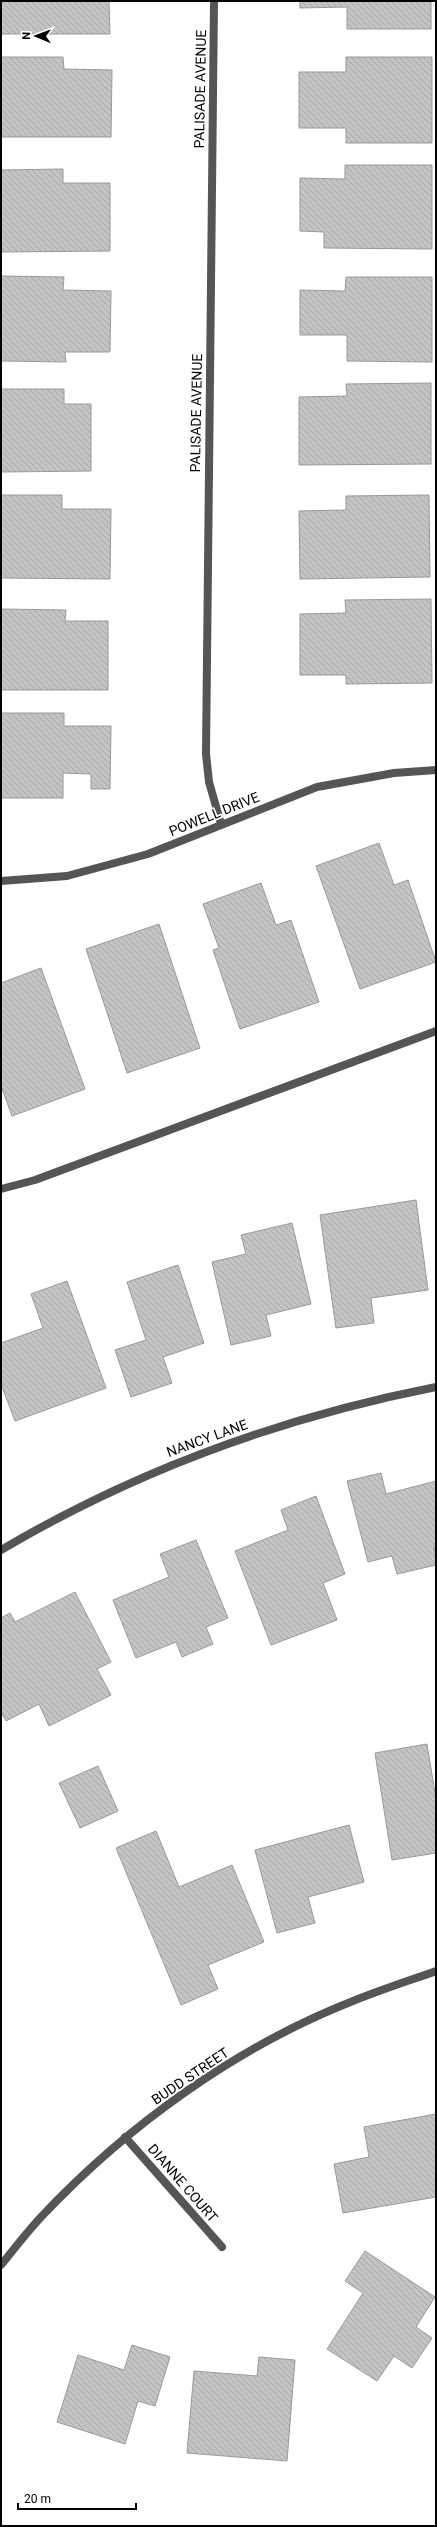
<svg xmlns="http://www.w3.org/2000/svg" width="437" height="2527" font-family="Roboto,sans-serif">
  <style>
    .building { fill: url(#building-back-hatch); stroke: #999 }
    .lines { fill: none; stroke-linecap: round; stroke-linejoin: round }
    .service { stroke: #555; stroke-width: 8 }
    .minor { stroke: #555; stroke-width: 8 }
    .labels { text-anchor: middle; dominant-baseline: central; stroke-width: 3.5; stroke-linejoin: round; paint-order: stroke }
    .street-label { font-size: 14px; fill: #000; stroke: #fff }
  </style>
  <defs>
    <pattern id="building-back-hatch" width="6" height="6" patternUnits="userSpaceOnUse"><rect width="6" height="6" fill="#c4c4c4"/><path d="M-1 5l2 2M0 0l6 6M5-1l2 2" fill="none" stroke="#a7a7a7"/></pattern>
  </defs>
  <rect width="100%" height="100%" fill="#fff"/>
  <path class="building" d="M1 1H109L110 34H1Z
    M300 1H431V29H347V7L300 8Z
    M1 57H63L64 69 112 70 111 137H1Z
    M346 57H432V143H346V128H299V72H346Z
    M345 165H432V249L324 248V232L300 231V178L345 179Z
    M63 169V183H110V251L1 252V170Z
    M1 276 64 277 63 290 111 291 110 352H65L66 362 1 361Z
    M346 277H432V362L347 361V335H300V290L345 291Z
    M431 383V464L299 465V397L347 396 346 384Z
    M1 389H64V404H91V471L1 472Z
    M1 495H62V509H111L110 579 1 578Z
    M429 495 430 577 300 579 299 511 346 510V496Z
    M431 599 432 683 346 684V675H300V614L346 613 345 600Z
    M1 609 66 610 65 621H108V690H1Z
    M1 713H64V726H111L110 789H91V774L63 773V798H1Z
    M379 843 394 885 408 880 436 962 360 989 316 866Z
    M261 883 276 925 291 920 319 1002 240 1029 213 950 219 948 203 904Z
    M159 924 200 1048 127 1073 86 949Z
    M41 968 85 1089 12 1116 1 1086V983Z
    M416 1200 428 1290 371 1298 374 1323 336 1328 320 1215Z
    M292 1223 311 1304 266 1315 271 1336 231 1345 212 1262 246 1254 241 1235Z
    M178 1265 204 1343 163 1357 172 1383 131 1397 115 1350 146 1340 127 1282Z
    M67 1281 106 1388 15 1421 1 1384V1343L43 1328 31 1294Z
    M381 1473 386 1494 436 1481V1543L434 1544 436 1565 397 1574 392 1556 368 1562 347 1481Z
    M316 1496 345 1574 323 1583 337 1620 271 1645 235 1551 288 1530 281 1510Z
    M196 1540 228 1618 206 1627 213 1644 182 1657 176 1642 136 1658 113 1600 169 1577 160 1554Z
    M75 1592 111 1662 97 1669 111 1695 49 1726 39 1704 6 1721 1 1712V1618L10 1613 15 1622Z
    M427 1744 436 1799V1853L392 1860 375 1753Z
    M98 1766 118 1811 80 1828 59 1783Z
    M349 1825 364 1882 308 1897 315 1923 277 1933 255 1850Z
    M156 1831 179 1887 232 1865 264 1942 208 1965 218 1989 181 2005 116 1848Z
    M436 2114V2197L343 2213 334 2164 369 2157 364 2127Z
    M365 2251 435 2297 416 2327 432 2338 412 2368 394 2356 377 2381 327 2349 363 2293 345 2281Z
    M132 2345 170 2357 155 2406 138 2401 125 2444 57 2422 78 2355 124 2370Z
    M259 2357 295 2360 287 2461 187 2453 194 2371 257 2376Z"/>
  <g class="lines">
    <path class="service" d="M1 1189 35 1180 436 1031"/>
    <path class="minor" d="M214 1 206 754 209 782 221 824
      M1 881 67 876 148 854 317 787 394 773 436 770
      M1 1550C135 1471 283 1417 436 1387
      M125 2137 222 2247
      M1 2265C14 2249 27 2232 42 2216 128 2125 236 2047 353 2001 380 1990 408 1981 436 1971"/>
  </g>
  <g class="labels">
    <g class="street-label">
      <text transform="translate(200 89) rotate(-89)">PALISADE AVENUE</text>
      <text transform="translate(196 413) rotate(-89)">PALISADE AVENUE</text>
      <text transform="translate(214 814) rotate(-22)">POWELL DRIVE</text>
      <text transform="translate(207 1438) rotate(-20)">NANCY LANE</text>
      <text transform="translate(190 2076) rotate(-34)">BUDD STREET</text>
      <text transform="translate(183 2183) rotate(49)">DIANNE COURT</text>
    </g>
  </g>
  <rect width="437" height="2527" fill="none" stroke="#000000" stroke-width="4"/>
  <g transform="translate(36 36) rotate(271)" stroke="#ffffff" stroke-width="3" paint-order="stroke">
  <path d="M0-3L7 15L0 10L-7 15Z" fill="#000000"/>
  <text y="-6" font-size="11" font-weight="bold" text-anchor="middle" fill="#000000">N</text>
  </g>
  <path d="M18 2503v6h118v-6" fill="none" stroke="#000000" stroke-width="2"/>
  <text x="24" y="2503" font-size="12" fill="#000000" stroke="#ffffff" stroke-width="3" paint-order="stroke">20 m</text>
</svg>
